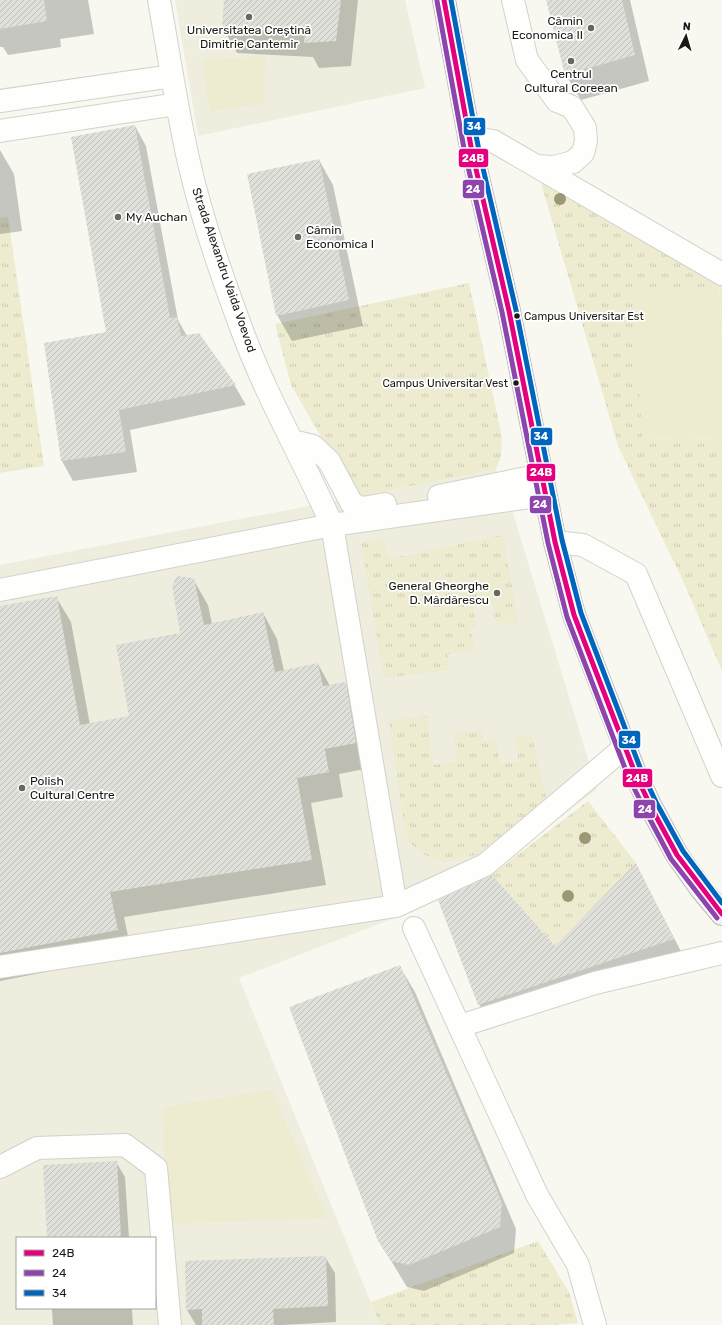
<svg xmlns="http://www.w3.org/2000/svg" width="722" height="1325" font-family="Rubik,sans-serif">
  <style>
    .built { fill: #eeedde; fill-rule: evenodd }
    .grass { fill: url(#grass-tufts) }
    .park { fill: #edecd0 }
    .shadow { fill: #0003 }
    .building { fill: url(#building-hatch) }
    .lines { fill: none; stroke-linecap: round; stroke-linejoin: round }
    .minor-casing { stroke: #d2d2cc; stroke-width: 24 }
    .major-casing { stroke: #bababe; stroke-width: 24 }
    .minor { stroke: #fefefd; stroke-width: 22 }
    .major { stroke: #f2f2f5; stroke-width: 22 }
    .bus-1-casing { stroke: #fff; stroke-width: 8 }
    .bus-2-casing { stroke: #fff; stroke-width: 8 }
    .bus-3-casing { stroke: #fff; stroke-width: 8 }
    .bus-1 { stroke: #e5007d; stroke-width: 5 }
    .bus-2 { stroke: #8e44ad; stroke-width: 5 }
    .bus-3 { stroke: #0065bd; stroke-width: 5 }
    .tree { fill: #9a9875 }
    .poi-dot { fill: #686761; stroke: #fff; stroke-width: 1.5 }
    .bus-dot { fill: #1a1914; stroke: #fff; stroke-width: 1.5 }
    .labels { text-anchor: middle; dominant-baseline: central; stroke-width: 3.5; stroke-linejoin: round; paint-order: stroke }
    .bus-label { font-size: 11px; fill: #1a1914; stroke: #fff; text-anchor: start }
    .poi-label { font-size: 12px; fill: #1a1914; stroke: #fff; text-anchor: start }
    .street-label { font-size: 12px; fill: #1a1914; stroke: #fff }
    .line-badge { stroke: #fff; stroke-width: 1.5 }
    .badge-label { font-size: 11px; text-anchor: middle; font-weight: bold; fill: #fff }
  </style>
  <defs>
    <pattern id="grass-tufts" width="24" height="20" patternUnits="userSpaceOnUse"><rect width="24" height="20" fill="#edecd0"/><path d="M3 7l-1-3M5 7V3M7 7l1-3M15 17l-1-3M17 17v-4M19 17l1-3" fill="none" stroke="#cbcab2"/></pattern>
    <pattern id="building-hatch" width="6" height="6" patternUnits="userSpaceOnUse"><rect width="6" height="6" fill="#e0e0da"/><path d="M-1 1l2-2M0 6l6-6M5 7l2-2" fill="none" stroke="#c0c0ba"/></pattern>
  </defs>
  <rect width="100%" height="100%" fill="#f8f8f0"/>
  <path class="built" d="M175 0H405L425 88 198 136Z
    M496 469 509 500 597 789 492 869 430 896 415 910 239 978 380 1325H0V565L356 497ZM17 1238H155V1308H17Z"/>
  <path class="grass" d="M536 166 722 274V338L719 286 643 440 722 438V671L684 583 618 446Z
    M8 217 44 466 0 473V218Z
    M469 283 502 437 501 456 496 469 356 497 291 385 275 324Z
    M503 535 518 622 496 624 492 602 473 605 476 624V627H471L474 651 448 654 449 670 384 678 361 543 383 538 388 559Z
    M427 716 433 765 457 762 454 733 482 730 484 741 496 740 500 764 519 762 515 738 532 735 547 800 476 855 443 862 425 855 410 843 404 825 389 721Z
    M588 801 636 863 555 946 491 875Z
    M538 1241 569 1292 578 1323 552 1325H380L371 1302Z"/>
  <path class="park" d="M265 56 264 103 210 112 202 60Z
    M719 286 722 338V438L643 440 632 291Z
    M272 1090 327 1218 167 1224 163 1107Z"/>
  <path class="shadow" d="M0 0H88L94 34 60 39 61 47 8 55 3 47H0Z
    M225 0H358L351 66 319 68 313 57 237 53 223 28Z
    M547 0H630L649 81 581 100 566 75Z
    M135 126 146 146 178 320 187 336 199 334 235 386 246 405 130 430 137 472 73 481 62 461 107 333Z
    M0 150 14 174 22 231 0 234Z
    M319 160 333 185 363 326 292 341 277 315Z
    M193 579 208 605 212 624 263 613 277 639 284 671 318 664 330 686 345 683 360 708 370 768 339 774 343 797 311 803 326 885 124 917 132 955 0 981V607L56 597 71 622 90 725 130 717 182 634Z
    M636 865 685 959 491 1024 479 1004 555 948Z
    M400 967 415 992 516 1229 514 1253 424 1291 407 1287 379 1241Z
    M116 1162 125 1177 129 1238H48Z
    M325 1257 335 1273 336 1322 282 1325H196L187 1310Z
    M52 1308H132L133 1325H53Z"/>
  <path class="building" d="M0 0H44L47 21 0 29Z
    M224 0H341L336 41 304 43 305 32 222 28Z
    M546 0H622L635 55 565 75Z
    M135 125 170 318 177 317 181 336 199 333 236 385 119 410 126 452 61 461 44 343 106 332 71 137Z
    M319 159 349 300 276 316 247 174Z
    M177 576 194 578 204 625 263 612 275 672 318 663 323 686 346 682 356 743 325 749 329 772 297 778 312 860 110 892 118 930 0 953V606L57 596 80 725 129 716 116 645 180 633 172 586Z
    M636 863 674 939 478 1005 438 900 492 875 555 946Z
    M400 965 502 1203 500 1227 409 1265 391 1261 378 1241 289 1007Z
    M117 1161 121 1238H47L43 1165Z
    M326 1256 328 1306 273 1309 274 1325H202V1309L186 1310 185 1261Z"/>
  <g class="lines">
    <defs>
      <path id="minor" d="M159 0C169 55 177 112 190 167 203 223 223 279 243 333 268 400 304 461 332 525L396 906
        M513 0 527 60 557 101 572 107 585 128 586 141 583 153 573 162 554 167 536 166
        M0 101 172 76
        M0 131 177 104
        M469 138 493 141 722 274
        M292 441 313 446 329 461 352 504 363 508 385 504
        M439 496 541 475
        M555 542 583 545 636 574 722 776
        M0 590 332 525 545 495
        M414 928 537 1195 578 1265 595 1325
        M0 967 396 906 485 865 625 747
        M460 1026 595 983 722 953
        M0 1167 37 1148 125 1145 156 1168 170 1325"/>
      <path id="major" d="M444 0 472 152 509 311 555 542 574 615 635 773 651 807 677 855 702 890 722 914"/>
    </defs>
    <use href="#minor" class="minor-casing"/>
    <use href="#major" class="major-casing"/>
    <use href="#minor" class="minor"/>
    <use href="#major" class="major"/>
    <defs>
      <path id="bus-1" d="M444 0 472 152 509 311 555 542 574 615 635 773 651 807 677 855 722 914"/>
      <path id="bus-2" d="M437 1 465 154 502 312 548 543 567 617 628 776 645 810 671 859 717 918"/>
      <path id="bus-3" d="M451 0 479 151 516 310 562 540 581 613 641 770 657 804 683 851 722 903"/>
    </defs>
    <use href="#bus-1" class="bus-1-casing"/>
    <use href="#bus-2" class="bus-2-casing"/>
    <use href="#bus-3" class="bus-3-casing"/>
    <use href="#bus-1" class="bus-1"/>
    <use href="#bus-2" class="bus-2"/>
    <use href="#bus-3" class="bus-3"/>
  </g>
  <g class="tree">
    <circle cx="560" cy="199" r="6"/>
    <circle cx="585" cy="838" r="6"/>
    <circle cx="568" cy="896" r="6"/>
  </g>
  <g class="poi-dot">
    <circle cx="249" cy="17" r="4"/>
    <circle cx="591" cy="28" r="4"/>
    <circle cx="571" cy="61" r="4"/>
    <circle cx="118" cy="217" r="4"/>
    <circle cx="298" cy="237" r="4"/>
    <circle cx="497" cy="593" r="4"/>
    <circle cx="22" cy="788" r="4"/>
  </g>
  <g class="bus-dot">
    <circle cx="517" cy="316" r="3.5"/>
    <circle cx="516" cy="383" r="3.5"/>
  </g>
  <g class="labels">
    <g class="bus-label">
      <text x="524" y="316">Campus Universitar Est</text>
      <text x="508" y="383" text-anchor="end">Campus Universitar Vest</text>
    </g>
    <g class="poi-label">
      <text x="583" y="21" text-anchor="end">Cămin<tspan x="583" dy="14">Economica II</tspan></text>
      <text x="249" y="30" text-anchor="middle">Universitatea Creștină<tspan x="249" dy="14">Dimitrie Cantemir</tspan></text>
      <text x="571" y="74" text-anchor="middle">Centrul<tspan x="571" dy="14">Cultural Coreean</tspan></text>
      <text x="126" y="217">My Auchan</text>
      <text x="306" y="230">Cămin<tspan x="306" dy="14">Economica I</tspan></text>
      <text x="489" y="586" text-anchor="end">General Gheorghe<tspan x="489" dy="14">D. Mărdărescu</tspan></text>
      <text x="30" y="781">Polish<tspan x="30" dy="14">Cultural Centre</tspan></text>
    </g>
    <g class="street-label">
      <text transform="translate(224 270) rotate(71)">Strada Alexandru Vaida Voevod</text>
    </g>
  </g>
  <g class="line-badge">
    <rect x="463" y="117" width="23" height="19" rx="4" fill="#0065bd"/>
    <rect x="458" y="148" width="31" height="20" rx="4" fill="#e5007d"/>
    <rect x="462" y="179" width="23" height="20" rx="4" fill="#8e44ad"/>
    <rect x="530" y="427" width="23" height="19" rx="4" fill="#0065bd"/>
    <rect x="526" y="463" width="30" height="19" rx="4" fill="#e5007d"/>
    <rect x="529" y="495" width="23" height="19" rx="4" fill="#8e44ad"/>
    <rect x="618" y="730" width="23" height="19" rx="4" fill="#0065bd"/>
    <rect x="622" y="768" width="31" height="20" rx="4" fill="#e5007d"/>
    <rect x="633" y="799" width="23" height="20" rx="4" fill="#8e44ad"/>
  </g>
  <g class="badge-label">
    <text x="474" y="130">34</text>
    <text x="473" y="162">24B</text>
    <text x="473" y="193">24</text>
    <text x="541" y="440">34</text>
    <text x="541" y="476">24B</text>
    <text x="540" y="508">24</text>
    <text x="629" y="744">34</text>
    <text x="637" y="782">24B</text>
    <text x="645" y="813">24</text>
  </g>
  <rect x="16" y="1237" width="140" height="72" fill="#ffffff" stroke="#a3a3a1"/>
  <rect x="24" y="1250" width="20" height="6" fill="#e5007d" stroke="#a3a3a1"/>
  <text x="52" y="1257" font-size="12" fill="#1a1914">24B</text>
  <rect x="24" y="1270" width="20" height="6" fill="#8e44ad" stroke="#a3a3a1"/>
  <text x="52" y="1277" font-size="12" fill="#1a1914">24</text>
  <rect x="24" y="1290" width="20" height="6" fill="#0065bd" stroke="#a3a3a1"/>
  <text x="52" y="1297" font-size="12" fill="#1a1914">34</text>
  <g transform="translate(686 36) rotate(5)" stroke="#ffffff" stroke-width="3" paint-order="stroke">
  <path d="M0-3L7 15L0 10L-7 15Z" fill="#1a1914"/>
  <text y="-6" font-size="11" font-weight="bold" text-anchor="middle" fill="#1a1914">N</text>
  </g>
</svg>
